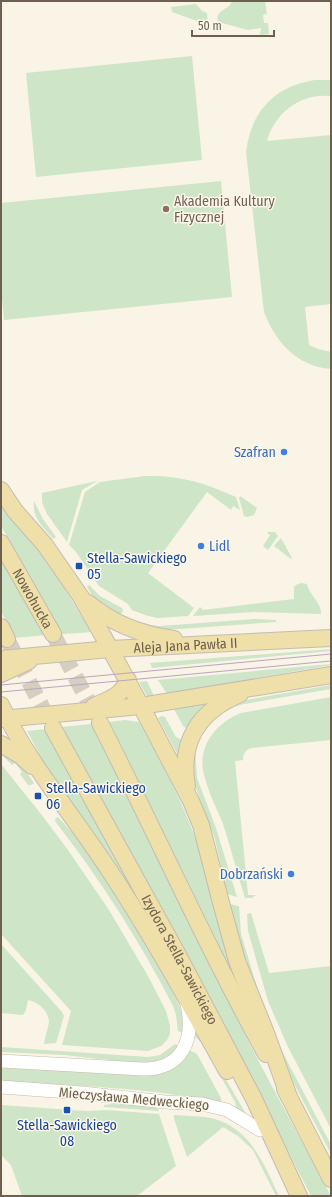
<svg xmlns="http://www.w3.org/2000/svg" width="332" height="1197" font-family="'Fira Sans Condensed',sans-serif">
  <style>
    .green { fill: #cee5c7 }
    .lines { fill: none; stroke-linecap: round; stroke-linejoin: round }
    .major-tunnel { stroke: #d6cfc0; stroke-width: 16; stroke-dasharray: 16 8; stroke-linecap: butt }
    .minor-casing { stroke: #c6bbac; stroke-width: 14 }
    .major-casing { stroke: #c3bcb5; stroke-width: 18 }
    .minor { stroke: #fff; stroke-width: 13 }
    .major { stroke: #efdfa8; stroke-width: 16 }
    .tram { stroke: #b8a6c1; stroke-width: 1 }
    .education-dot { fill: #8d6e63; stroke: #fcf8ec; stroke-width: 1.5 }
    .shop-dot { fill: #3f7fe0; stroke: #fcf8ec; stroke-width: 1.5 }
    .transit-dot { fill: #1a4fb4; stroke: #fcf8ec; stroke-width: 1.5 }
    .labels { text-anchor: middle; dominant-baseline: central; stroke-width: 3; stroke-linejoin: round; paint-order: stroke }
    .education-label { font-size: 14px; fill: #785e54; stroke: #fcf8ec; text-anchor: start }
    .shop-label { font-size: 14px; fill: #366cbe; stroke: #fcf8ec; text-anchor: end }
    .transit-label { font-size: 14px; fill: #164399; stroke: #fcf8ec; text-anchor: start }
    .street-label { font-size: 14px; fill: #6f5f4f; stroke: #fcf8ec }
  </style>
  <rect width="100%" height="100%" fill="#f9f4e6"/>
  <path class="green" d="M232 1H265L267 14 263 15 264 23H268L269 34 260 35 261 28 248 30 218 22C215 8 228 12 232 1Z
    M196 4 202 11 207 13 208 25 172 12 171 7Z
    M192 56 202 160 36 177 26 73Z
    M315 80H331V96C301 93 275 112 267 141L331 135V304L305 307 309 345 318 349 331 352V369C296 366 276 342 264 312L246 152C251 111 275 86 315 80Z
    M221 181 232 297 4 320 1 287V203Z
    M145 476C180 475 205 483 236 497L240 510 233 506 231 510 207 492 148 573 194 608 188 616 157 618 145 615 132 610 128 604 99 586 76 552 69 545 85 492 100 482Z
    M97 481 82 490 67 542 47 514 42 502V493Z
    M240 496 257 508 254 515 247 517 244 516 239 498Z
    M34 501 43 519 56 537 53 539C43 526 32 519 34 501Z
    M1 504 52 568 91 632 80 633 62 634 1 526Z
    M268 532H275L278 536 268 550 263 546 270 535 267 533Z
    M281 538 292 558 291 559 274 546Z
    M1 557 47 635 14 638 1 611Z
    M301 583 307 584C309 595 322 603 321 614L253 612 193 616 200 607 203 610 294 599V587L296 585Z
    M89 585 100 596 122 608 123 611 118 619 93 597 87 587Z
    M255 619 276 620V622L166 630 133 622 137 621 151 625 160 626Z
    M331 649V651L152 668 150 663Z
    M331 664V665L167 694 158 680Z
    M147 681 154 696H147L139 682Z
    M331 685V689L244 704C226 708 214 718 203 733L201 734 206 723 240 701Z
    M331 697V740L252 748C246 749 243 753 243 760L235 761 248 895H256L252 898H245C237 873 231 848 223 824 217 809 209 794 205 778 195 749 215 723 241 713Z
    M215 700 189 730 183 726 174 709V707Z
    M162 716 165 717 176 737 184 741 180 759 158 718Z
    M125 720 139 722C158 757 177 791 192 829 210 877 221 929 234 979L201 917 144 792 109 722Z
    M92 724 134 805 184 913 259 1062 331 1196H311C258 1093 205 990 150 888 121 834 90 781 61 727Z
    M46 729C89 812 138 893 182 977L48 770 27 731Z
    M195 748 197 778 216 828 237 897 227 894 215 839 193 780 192 774Z
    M1 750C16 760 24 768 34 783L31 785H28L20 774 22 772 15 763 12 765 1 754Z
    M1 764 41 814 68 850 109 910 148 976 166 1011 170 1026V1034L167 1040 161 1046 148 1051 62 1045 71 1011 1 934Z
    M58 817 86 848 114 891 161 969 182 1011 184 1033 178 1031 176 1015 173 1006C140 941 99 878 55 821L56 818Z
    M229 904 239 906 241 934 257 987 283 1053 331 1145V1154L282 1061 250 980Z
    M251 913 269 973 331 966V1129L288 1047 268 1001 248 931 247 914Z
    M1 944 62 1012 64 1016 56 1043 44 1044C45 1037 48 1029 49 1022 49 1011 38 1002 28 1000L26 1010 23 1015 1 1013Z
    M196 1028 246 1114 236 1108 235 1102 202 1043 195 1037Z
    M175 1044 179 1046 174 1052 160 1061 134 1063 65 1055 1 1052V1047L148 1057 160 1055Z
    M189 1050 197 1054 221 1098V1103C149 1087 74 1086 1 1081V1064L144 1075Z
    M112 1104 156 1106 159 1111 104 1107V1105Z
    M1 1105 86 1111 106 1110 159 1114 176 1166 137 1196H22L11 1165 1 1155Z
    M174 1115C186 1116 199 1116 211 1118 250 1127 264 1164 279 1196H276L253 1150 238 1136 223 1127 187 1157 174 1119Z"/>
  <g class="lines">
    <path class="major-tunnel" d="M53 634 98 720
      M7 639 52 726"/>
    <defs>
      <path id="minor" d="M1 1061 142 1069C182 1070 195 1040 187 1004
        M1 1087 82 1093 165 1102 202 1104 227 1110 260 1130"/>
      <g id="major">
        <path d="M1 490 15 511 45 545 81 597 103 636 141 706 191 801 201 825 220 899 237 961 266 1033 289 1097"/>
        <path id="s1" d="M1 543 53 634"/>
        <path d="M88 603C113 624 142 635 174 639"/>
        <path d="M1 627 7 639"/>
        <path id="s2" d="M1 659 110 649 331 638"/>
        <path d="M1 674 29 661"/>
        <path d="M1 705C29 764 73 815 109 870 152 935 189 1003 227 1071"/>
        <path d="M94 706C108 700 122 696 128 680"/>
        <path d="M1 719 141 706 331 675"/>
        <path d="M100 723C156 833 206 946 266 1054"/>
        <path id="s3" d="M53 728 177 953 254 1099 299 1196"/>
        <path d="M1 744 21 756 32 766"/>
        <path d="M187 786C179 741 199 711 240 694"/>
        <path d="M285 1089 331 1179"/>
      </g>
    </defs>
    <use href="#minor" class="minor-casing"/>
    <use href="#major" class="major-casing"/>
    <use href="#minor" class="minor"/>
    <use href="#major" class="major"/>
    <path class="tram" d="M1 685 331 654
      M1 692 331 661"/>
  </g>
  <circle class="education-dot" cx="166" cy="209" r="4"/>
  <g class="shop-dot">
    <circle cx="284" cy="452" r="4"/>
    <circle cx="201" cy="546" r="4"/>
    <circle cx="291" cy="874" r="4"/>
  </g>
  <g class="transit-dot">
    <rect x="75" y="562" width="8" height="8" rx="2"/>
    <rect x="34" y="792" width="8" height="8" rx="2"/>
    <rect x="63" y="1106" width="8" height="8" rx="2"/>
  </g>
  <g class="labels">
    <g class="education-label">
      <text x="174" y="201">Akademia Kultury<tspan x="174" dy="16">Fizycznej</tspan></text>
    </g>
    <g class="shop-label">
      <text x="276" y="452">Szafran</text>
      <text x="209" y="546" text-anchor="start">Lidl</text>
      <text x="283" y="874">Dobrzański</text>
    </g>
    <g class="transit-label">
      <text x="87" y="558">Stella-Sawickiego<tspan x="87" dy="16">05</tspan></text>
      <text x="46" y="788">Stella-Sawickiego<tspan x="46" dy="16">06</tspan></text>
      <text x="67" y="1125" text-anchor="middle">Stella-Sawickiego<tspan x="67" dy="16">08</tspan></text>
    </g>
    <g class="street-label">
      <text stroke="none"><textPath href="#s1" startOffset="64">Nowohucka</textPath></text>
      <text stroke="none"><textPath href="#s2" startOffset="185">Aleja Jana Pawła II</textPath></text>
      <text stroke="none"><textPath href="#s3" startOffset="264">Izydora Stella-Sawickiego</textPath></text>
      <text transform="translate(134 1099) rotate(5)">Mieczysława Medweckiego</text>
    </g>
  </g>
  <rect width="332" height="1197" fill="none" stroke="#6f5f4f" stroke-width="4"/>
  <path d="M192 30v6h82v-6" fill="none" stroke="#6f5f4f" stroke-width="2"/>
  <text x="198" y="30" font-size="12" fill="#6f5f4f" stroke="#fcf8ec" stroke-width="3" paint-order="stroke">50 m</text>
</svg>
